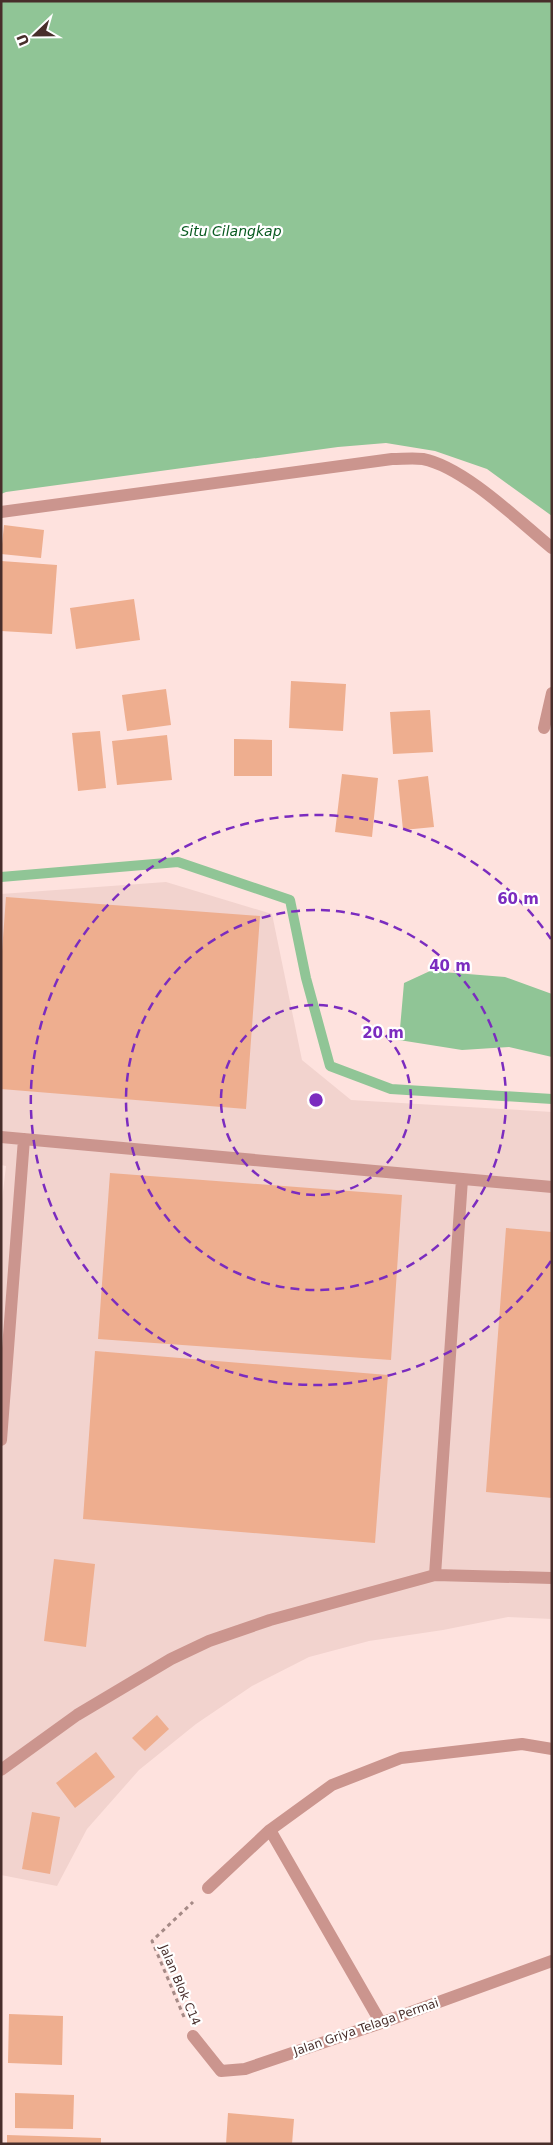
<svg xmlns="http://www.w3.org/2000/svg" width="553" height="2145" font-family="'DejaVu Sans',sans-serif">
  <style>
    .built { fill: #f2d3ce }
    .water { fill: #90c596 }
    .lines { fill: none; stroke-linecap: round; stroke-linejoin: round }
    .stream { stroke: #90c596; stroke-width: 10 }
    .building { fill: #eeae8f }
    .path { stroke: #a58a86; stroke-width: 3; stroke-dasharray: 4 4; stroke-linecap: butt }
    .service { stroke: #cb958e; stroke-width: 12 }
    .minor { stroke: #cb958e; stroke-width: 12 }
    .ring { fill: none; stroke: #7b2cbf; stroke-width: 2.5; stroke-dasharray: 9 6 }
    .labels { text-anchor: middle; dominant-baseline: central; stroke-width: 4.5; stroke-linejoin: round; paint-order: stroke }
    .street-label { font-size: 12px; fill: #482e2b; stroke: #fff }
    .water-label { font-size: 14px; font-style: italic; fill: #095b21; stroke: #fff }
    .centre { fill: #7b2cbf; stroke: #fff; stroke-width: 2.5 }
    .ring-label { font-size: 15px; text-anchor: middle; font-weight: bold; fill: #7b2cbf; stroke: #fff; stroke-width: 4.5; stroke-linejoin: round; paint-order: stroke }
  </style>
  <rect width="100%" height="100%" fill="#fee2de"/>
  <path class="built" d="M166 882 272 914 302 1060 351 1100 552 1112V1619L508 1617 443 1630 369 1641 309 1657 252 1686 196 1724 139 1770 87 1829 57 1886 1 1875V1209L6 1166 1 1165V894Z"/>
  <path class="water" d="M1 1H552V516L487 469 435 451 386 443 338 447 6 492 1 494Z
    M430 971 505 977 552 994V1057L509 1047 462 1050 399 1040 404 983Z"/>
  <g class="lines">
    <path class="stream" d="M1 877 178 862 290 900 306 978 330 1066 391 1089 552 1099"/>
  </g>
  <path class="building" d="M4 525 44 530 41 558 1 554Z
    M1 561 57 565 52 634 1 631Z
    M134 599 140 640 76 649 70 608Z
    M291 681 346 684 343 731 289 728Z
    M166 689 171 725 127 731 122 695Z
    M430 710 433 752 393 754 390 712Z
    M100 731 106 788 78 791 72 733Z
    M167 735 172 780 117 785 112 741Z
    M234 739 272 740V776H234Z
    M342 774 378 778 372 837 335 832Z
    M428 776 434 827 403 830 398 780Z
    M6 897 260 916 246 1109 1 1089V965Z
    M110 1173 402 1195 391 1360 98 1339Z
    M506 1228 552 1232V1498L486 1492Z
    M95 1351 388 1375 375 1543 83 1519Z
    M54 1559 95 1564 86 1647 44 1641Z
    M157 1715 169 1729 145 1751 132 1738Z
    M96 1752 115 1777 75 1808 56 1783Z
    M32 1812 60 1817 50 1874 22 1869Z
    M9 2014 63 2016 62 2065 8 2063Z
    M15 2093 74 2095 73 2129 15 2128Z
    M228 2113 294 2119 292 2144H226Z
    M7 2135 101 2138V2144H7Z"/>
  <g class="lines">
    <path class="path" d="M184 2017 152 1941 193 1902"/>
    <path class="service" d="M1 1137 552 1187
      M1 1440 24 1139
      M435 1575 462 1179
      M1 1770 77 1715 171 1659 209 1641 270 1620 435 1575 552 1578"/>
    <path class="minor" d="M1 512 392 459C402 459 413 458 423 459 464 467 519 521 552 548
      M544 728 552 693
      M270 1830 381 2023
      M208 1888 270 1830 332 1785 401 1758 522 1744 552 1749
      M193 2036 221 2071 245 2069 381 2023 552 1961"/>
  </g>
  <g class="ring">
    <circle cx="316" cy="1100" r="95"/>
    <circle cx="316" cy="1100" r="190"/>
    <path d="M551 1261A285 285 0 1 1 551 939"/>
  </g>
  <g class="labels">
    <g class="street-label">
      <text transform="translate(180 1985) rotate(67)">Jalan Blok C14</text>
      <text transform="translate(366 2027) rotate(-19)">Jalan Griya Telaga Permai</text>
    </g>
    <g class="water-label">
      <text x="231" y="231">Situ Cilangkap</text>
    </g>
  </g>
  <circle cx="316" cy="1100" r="8" class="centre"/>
  <g class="ring-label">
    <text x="518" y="904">60 m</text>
    <text x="450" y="971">40 m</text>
    <text x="383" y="1038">20 m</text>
  </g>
  <rect width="553" height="2145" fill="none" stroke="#482e2b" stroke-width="5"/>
  <g transform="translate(35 35) rotate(248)" stroke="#ffffff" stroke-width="4" paint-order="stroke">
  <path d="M0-4L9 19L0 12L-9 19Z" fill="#482e2b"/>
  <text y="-8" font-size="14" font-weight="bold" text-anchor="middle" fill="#482e2b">U</text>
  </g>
</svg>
